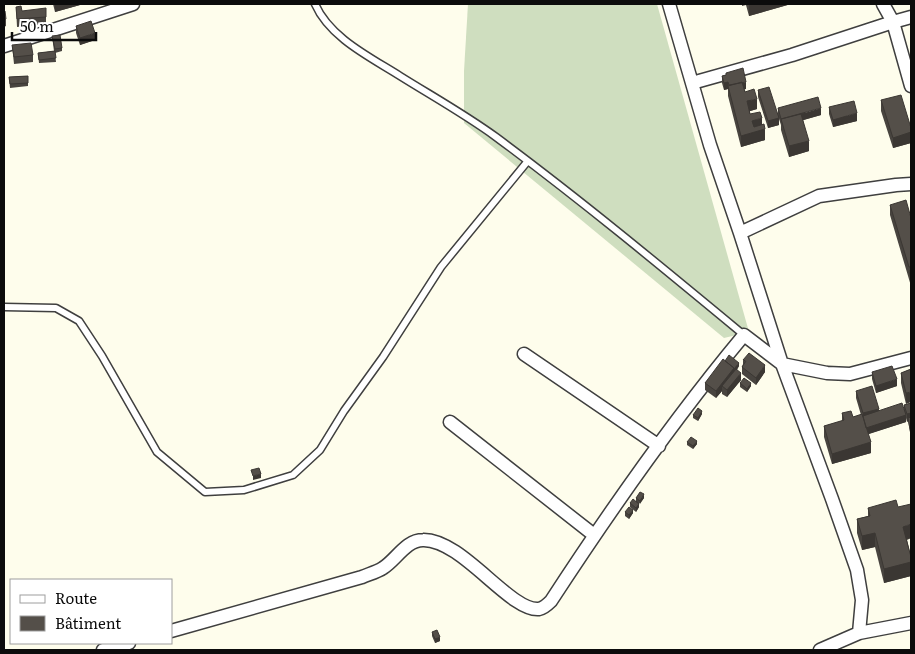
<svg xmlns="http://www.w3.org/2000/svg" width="915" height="654" font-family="Literata,serif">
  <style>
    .cemetery { fill: #cfdebf }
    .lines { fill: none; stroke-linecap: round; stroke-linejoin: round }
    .lane-casing { stroke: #3f3f3f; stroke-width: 9 }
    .street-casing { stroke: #3f3f3f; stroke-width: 15 }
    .lane { stroke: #fff; stroke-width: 6 }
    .street { stroke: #fff; stroke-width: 12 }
    .wall { fill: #48443f }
    .shaded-wall { fill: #3b3733 }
    .building { fill: #544f49; stroke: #3b3733 }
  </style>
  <rect width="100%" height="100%" fill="#fefdec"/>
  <path class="cemetery" d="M468 4H657L749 332 724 338 464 123V71Z"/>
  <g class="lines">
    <defs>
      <path id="lane" d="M315 4C330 38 370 57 400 76 432 96 466 115 496 137 581 200 663 268 744 335
        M4 307 56 308 79 321 102 356 157 452 205 492 244 490 293 475 320 450 344 411 383 357 441 267 527 162"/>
      <path id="street" d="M669 4 710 145 740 233 782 364 832 499 857 570 862 600 859 633
        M883 4 893 22 911 86
        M4 46 133 4
        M692 83 792 55 893 22 911 17
        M740 233 819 196 896 185 911 184
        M524 354 659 446
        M450 422 594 535
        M171 631 362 577C369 574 377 572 383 568 396 560 406 540 423 540 462 539 510 612 539 609 544 608 548 604 551 601 611 509 674 419 744 335L782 364 827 373 850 374 911 358
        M103 650 129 643
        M820 650 859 633 911 623"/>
    </defs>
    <use href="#lane" class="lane-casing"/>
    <use href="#street" class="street-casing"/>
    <use href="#lane" class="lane"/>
    <use href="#street" class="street"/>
  </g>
  <path class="wall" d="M53 4H80V5L55 12Z
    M742 4H791L749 16 746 5 742 6Z
    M16 7 22 11 46 17V24L17 27Z
    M4 11 6 19V26L4 27Z
    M76 26 95 40 80 45 76 33Z
    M52 36 62 48V51L55 53 56 62 39 63 38 53 54 51Z
    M12 45 33 55V62L14 64Z
    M726 73 746 89H744L745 92 757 109 750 111V114L762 125 765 140 741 147 728 96V89L724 90 722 83V76L726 75Z
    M28 76V86L10 88 9 77Z
    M758 90 778 114V108L821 115 803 120 809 151 789 157 781 130V125L779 119V125L768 128 758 97Z
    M881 100 911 128V143L893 148 881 111Z
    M829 107 857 121 833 127 829 114Z
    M890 205 911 218V286L890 215Z
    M743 360 765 372 756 385 742 374V367L743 364Z
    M725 361 739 366 737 370 741 380 727 397 722 394V391L716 398 705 390V383Z
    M911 369 906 404 901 383V373Z
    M872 372 897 386 876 393 872 379Z
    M740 383 751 386 747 392 740 387Z
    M856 391 879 411H904V405L911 403V438L908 421 907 422 906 418V422L868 434 871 453 832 464 824 437V426L842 421V413L853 417 861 415 856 398Z
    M702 414 698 421 693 418V415Z
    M687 442 697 444 693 449 687 445Z
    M636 498H644L639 504V507L636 512 630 507V503L636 501Z
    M898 507 911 538 907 540 911 557V576L884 583 875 547 862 550 857 533V519L868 516V508Z
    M625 512 633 513 629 519 625 516Z
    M432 632 440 641 435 643 432 636Z"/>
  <path class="shaded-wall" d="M59 4H80V5L55 12V5Z
    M755 4H791L749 16V5Z
    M95 33V40L80 45V38Z
    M728 82V89L724 90V83Z
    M746 82V89L730 93 729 86Z
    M757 99V109L747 112V101Z
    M821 108V115L783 126 781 120Z
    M857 113V121L833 127V120Z
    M762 118V129L752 131V121Z
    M779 118V125L768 128V121Z
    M765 129V140L741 147V136Z
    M911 132V143L893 148V138Z
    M809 141V151L789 157V146Z
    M739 363V366L734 373V369Z
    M765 365V372L756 385V378Z
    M734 368V375L722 386V391L716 398V391Z
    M741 373V380L727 397V390Z
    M897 379V386L876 393V386Z
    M751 383V386L747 392V389Z
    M911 392V402L906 404V393Z
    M879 409V416L863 417V413Z
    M702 411V414L698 421V418Z
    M911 413V420L908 418V421L907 422V414Z
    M906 415V422L866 435V428Z
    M697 441V444L693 449V446Z
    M871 442V453L832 464V454Z
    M261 474V478L253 480V476Z
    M644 494V498L640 504V501Z
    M639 504V507L636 512V508Z
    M633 510V513L629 519V515Z
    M911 524V538L903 540V527Z
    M875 533V547L862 550V536Z
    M911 562V576L884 583V569Z
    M440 637V641L435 643V639Z"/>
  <path class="building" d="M21 6 22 11 46 8V17L17 19 16 7Z
    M4 11H5L6 19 4 20Z
    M91 21 95 33 80 38 76 26Z
    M60 35 62 48 55 49 52 36Z
    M31 43 33 55 14 57 12 45Z
    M55 51 56 58 39 60 38 53Z
    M743 68 746 82 729 85 728 82 724 83 722 76 726 75V73Z
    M28 76V83L10 84 9 77Z
    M742 82 745 92 754 89 757 99 747 101 750 114 760 112 762 118 752 121 754 127 764 124 765 129 741 136 728 86Z
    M769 87 779 118 768 121 758 90Z
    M901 95 911 128V132L893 138 881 100Z
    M818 97 821 108 781 119 778 108Z
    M854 101 857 113 833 120 829 107Z
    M801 114 809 141 789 146 781 119Z
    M906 200 911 218V267H909L890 205Z
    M911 270V279L909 271Z
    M749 353 765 365 756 378 742 367 746 361 743 360Z
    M729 355 739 363 734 369V368L725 361Z
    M723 359 734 368 716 391 705 383Z
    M892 366 897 379 876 386 872 372Z
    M736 369 741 373 727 390 722 386Z
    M911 369V392L906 393 901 373Z
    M744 378 751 383 747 389 740 383Z
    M872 386 879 409 863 413 856 391Z
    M902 403 906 415 866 428 863 416Z
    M911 403V413L907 414 904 405Z
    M698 408 702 411 698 418 693 415Z
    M851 411 853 417 862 414 871 442 832 454 824 426 844 420 842 413Z
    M911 417V434L908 418Z
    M691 437 697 441 693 446 687 442Z
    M259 468 261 474 253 476 251 470Z
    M640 492 644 494 640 501 636 498Z
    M633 499 639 504 636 508 630 503Z
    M896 500 898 507 911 504V524L903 527 911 557V562L884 569 875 533 862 536 857 519 870 516 868 508Z
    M629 507 633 510 629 515 625 512Z
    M437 630 440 637 435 639 432 632Z"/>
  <rect width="915" height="654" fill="none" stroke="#0c0c0c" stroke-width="10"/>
  <rect x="10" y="579" width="162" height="65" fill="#ffffff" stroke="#9e9e9e"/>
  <rect x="20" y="595" width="25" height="8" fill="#ffffff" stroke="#9e9e9e"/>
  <text x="55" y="604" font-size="15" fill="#0c0c0c">Route</text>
  <rect x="20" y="616" width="25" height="15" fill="#544f49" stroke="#9e9e9e"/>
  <text x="55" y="629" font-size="15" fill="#0c0c0c">Bâtiment</text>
  <path d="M12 32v8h84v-8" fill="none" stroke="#0c0c0c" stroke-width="2.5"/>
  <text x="20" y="32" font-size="15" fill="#0c0c0c" stroke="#ffffff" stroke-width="4" paint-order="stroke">50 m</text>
</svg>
